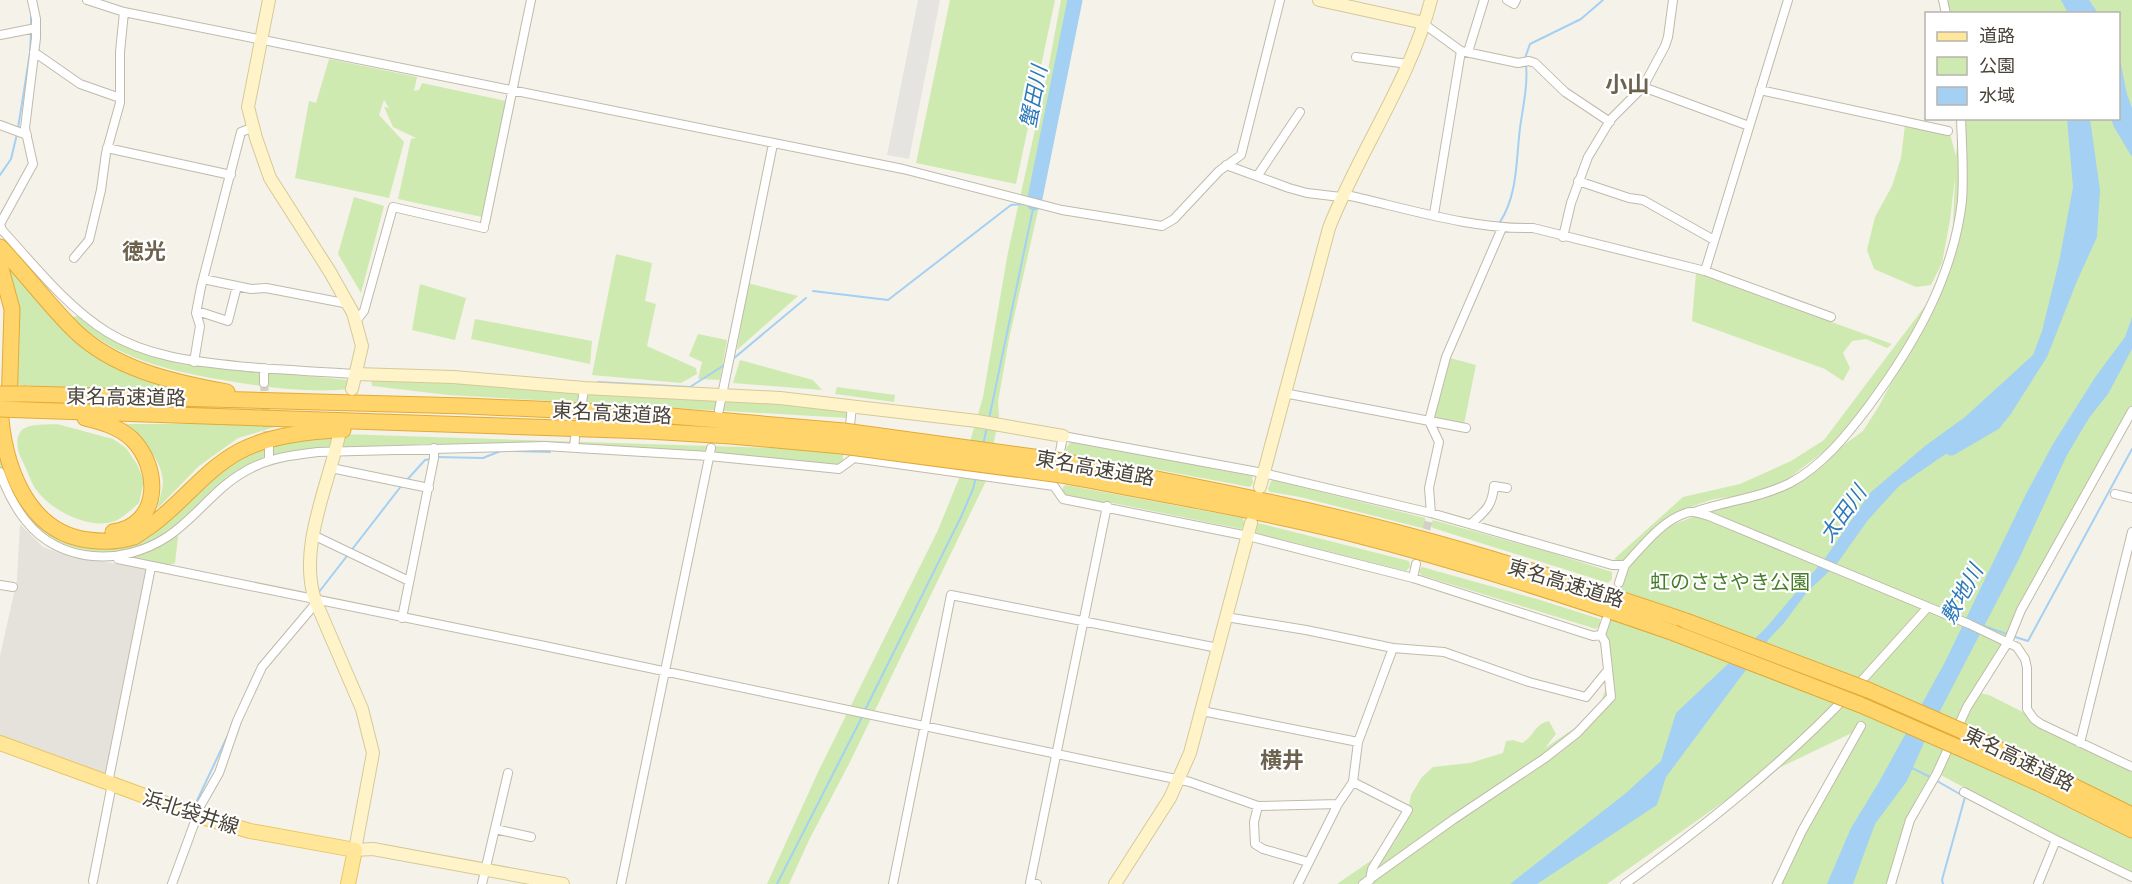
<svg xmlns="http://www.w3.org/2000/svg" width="2132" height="884" font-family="Roboto,'Noto Sans JP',sans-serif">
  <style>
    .industrial { fill: #e5e1db }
    .green { fill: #ceeab1 }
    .parking { fill: #e6e4e1 }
    .water { fill: #a4d0f3 }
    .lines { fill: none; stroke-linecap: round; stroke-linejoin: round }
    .stream { stroke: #a4d0f3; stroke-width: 2 }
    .river { stroke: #a4d0f3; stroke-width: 15 }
    .street-tunnel { stroke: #d3cfc5; stroke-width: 8; stroke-dasharray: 8 4; stroke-linecap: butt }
    .street-casing { stroke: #c1baab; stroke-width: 10 }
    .secondary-casing { stroke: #d6c898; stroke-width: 14 }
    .primary-casing { stroke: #e8c664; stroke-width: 16 }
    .highway-casing { stroke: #e3aa36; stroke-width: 17 }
    .street { stroke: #fff; stroke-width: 8 }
    .secondary { stroke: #fff4c9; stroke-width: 12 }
    .primary { stroke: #ffe698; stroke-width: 14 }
    .highway { stroke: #ffd46a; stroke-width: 15 }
    .highway-bridge-casing { stroke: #e3aa36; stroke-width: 17; stroke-linecap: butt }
    .highway-bridge { stroke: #ffd46a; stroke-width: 15 }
    .labels { text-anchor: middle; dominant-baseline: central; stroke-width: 4.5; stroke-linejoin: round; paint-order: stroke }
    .street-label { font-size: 20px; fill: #494337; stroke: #fff }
    .park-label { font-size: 20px; fill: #457e27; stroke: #fff }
    .water-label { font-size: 21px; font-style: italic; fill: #2b78ba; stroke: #fff }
    .quarter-label { font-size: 22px; font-weight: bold; fill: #6d624e; stroke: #fff }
  </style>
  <rect width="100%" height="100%" fill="#f5f2e9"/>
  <path class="industrial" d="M20 524 43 547 73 558 106 562 146 569 105 774 0 737V656L17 580Z"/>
  <path class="green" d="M950 0H1055L1016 184 916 163Z
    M1061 0H1080L1042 193 1009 339 998 402 999 417 986 481 850 762 810 838 789 884H767L819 770 938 530 960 476 983 397 1008 252 1047 75Z
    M1941 0H2132V410L1979 693 1989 695 2132 767V877L1937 773 1965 715 1915 801 1891 884H1780L1802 831 1858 730 1756 779 1607 884H1337L1382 853 1398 839 1387 846 1406 822 1411 795 1422 777 1433 767 1470 763 1503 753 1506 741 1513 740 1522 743C1534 737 1534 724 1549 721L1556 734 1545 748 1597 713 1609 680 1601 635 1624 569 1659 530 1747 496C1734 497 1718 497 1705 502 1669 514 1647 531 1627 563L1614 559 1683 497 1740 484 1791 461 1824 440 1931 298 1909 347 1841 439 1786 480 1805 473 1863 431 1879 406 1951 270 1955 177 1950 220 1942 263 1931 285 1916 287 1874 269 1867 250 1875 217 1892 186 1901 158 1905 125 1950 134 1956 156 1959 119 2118 118V14L1944 13Z
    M329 59 417 77 414 91 419 90 422 83 506 101 482 217 398 199 411 139 416 138 393 127 384 107 389 108 384 100 379 115 404 142 389 198 295 178 309 101 316 103Z
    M354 197 384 206 361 293 338 254Z
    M616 254 652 263 645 301 656 304 647 346 696 368 697 374 681 383 592 375Z
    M6 261 89 351 189 393 17 385 18 299Z
    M1696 273 1702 275 1892 344 1887 348 1866 339 1852 341 1843 353 1850 368 1843 381 1825 369 1692 321Z
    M748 283 798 296 737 350Z
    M420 284 466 298 455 340 412 330Z
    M78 316 116 342 180 364 349 380 352 389C311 393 270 388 229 381 173 372 113 359 72 317Z
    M475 319 592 341 590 364 471 339Z
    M698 334 727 340 720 380 698 379 702 362 689 356Z
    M1450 358 1476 365 1464 424 1434 417Z
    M740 360 813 380 822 390 733 383Z
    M371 378 852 406 848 418 448 395 372 386Z
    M837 387 895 395 894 402 835 394Z
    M57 424 113 439 126 448 137 464 144 481 139 503C131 510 122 519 112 522 86 529 49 509 35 488 30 480 27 470 23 462 18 453 14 440 21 431 28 423 47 425 57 424Z
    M117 424H285L238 438 199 466 157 509C159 501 163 489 163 481 160 453 139 438 117 424Z
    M338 430 336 452 304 449 265 456 223 486 179 529 175 563 159 568 92 557 47 539 22 515 0 473V444L47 528 129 540 259 444Z
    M341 434 832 450 843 455V460L839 469C673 455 506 436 339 448Z
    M1071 441 1252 476 1253 483 1250 487 1063 452Z
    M1273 480 1425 518 1426 524 1422 528 1300 497 1270 492 1268 489 1271 481Z
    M1066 485 1243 518 1245 524 1241 529 1118 504 1065 497 1062 492 1063 487Z
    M1433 520 1549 552 1612 572V579L1608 583 1433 528 1430 524Z
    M1258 523 1409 561 1410 567 1406 571 1284 540 1255 535 1253 532 1256 524Z
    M1422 567 1537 599 1600 619V625L1596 629 1421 575 1419 571Z"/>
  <path class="parking" d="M918 0H940L909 159 887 155Z"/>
  <path class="water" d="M2061 0H2089L2098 13H2068Z
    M2119 55 2127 94 2132 108V157L2114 127 2111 119 2118 118Z
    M2067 119H2090L2100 190 2097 237 2077 281 2047 357 2012 412 1969 438 1899 486 1868 520 1836 565 1807 592 1784 623 1769 639 1666 777 1657 805 1537 884H1510L1626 793 1661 761 1676 713 1765 629 1826 557 1870 493 1925 446 1965 417 2033 355 2042 331 2059 262 2073 187Z
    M2132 317V349L2108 394 2089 418 2067 455 2019 559 1926 738 1907 781 1875 824 1853 884H1827L1851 828 1879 782 1945 662 2026 494 2053 444 2096 376 2125 337Z"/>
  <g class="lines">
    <path class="stream" d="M31 27V15
      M1525 58 1530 44 1581 19 1603 0
      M18 128 30 53 31 33
      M0 175 11 159 17 134
      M1500 222C1518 194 1516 160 1520 128 1523 106 1528 86 1526 64
      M813 291 888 300 1011 205 1024 204
      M733 359 806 298
      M598 382 690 387 726 364
      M989 419 1034 204
      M983 445 987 427
      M515 451 550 452
      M435 457 483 458 503 450
      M406 481 425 460 430 459
      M319 592 402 485
      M1981 625 2007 634
      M2012 636 2028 641 2132 449
      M865 710 961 517 973 489 976 477
      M1910 767 1932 778
      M1937 781 1965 797 1942 880 1943 884
      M195 805 227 737
      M777 884 863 715"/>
    <path class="river" d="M1034 203 1075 0
      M1951 448 1994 423 2006 408"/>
    <path class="street-tunnel" d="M264 383 268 444
      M1423 541 1431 513"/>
    <defs>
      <path id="street" d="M32 0 36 19V38L25 128 33 164 0 224 2 230C34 265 66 306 107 332 149 358 198 362 247 367 283 370 320 372 356 374
        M87 0 124 12 903 169 1062 210 1162 226 1174 219 1219 171 1241 155 1280 0
        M1507 0 1514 4 1516 0
        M1943 0 1946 14
        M1424 24 1461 51 1518 63 1529 61 1535 63 1565 92 1610 122
        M0 35 36 28
        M34 52 80 84 120 98
        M1468 52 1484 0
        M1356 57 1408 64
        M1643 87 1749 126
        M1760 90 1948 131
        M0 125 27 135
        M107 148 231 175
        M1226 165 1289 188 1307 193 1341 197
        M1258 175 1300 112
        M1578 181 1629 198 1643 200 1714 240
        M1342 194C1402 207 1472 230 1533 228L1705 271 1831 317
        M1434 214 1461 51
        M485 223 531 0
        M1563 237 1571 203 1588 157 1611 119 1643 87 1665 46 1668 37 1673 0
        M74 258 89 240 101 190 106 153 120 103V52L124 12
        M1705 271 1788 0
        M203 279 251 289 266 288 349 304
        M197 311 228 321 237 286
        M356 321 364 311 393 207 484 228
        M194 362 200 326 196 313 201 287 241 132 254 127
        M264 368V383
        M1284 393 1466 428
        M582 403 584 388
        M719 410 773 144
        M849 435 852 406
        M269 447V460
        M574 448 575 438
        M1058 462 1063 436 1263 473 1431 513 1612 565H1625C1642 547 1661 521 1686 513 1693 510 1701 514 1709 516L1969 624 2017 647 2025 659 2027 668V709L2034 719 2041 724 2132 767
        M331 468 429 488
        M0 472C6 490 14 506 26 521 60 564 123 566 167 537 195 519 214 489 244 472 267 458 292 455 318 452L544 446 709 456 839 469 854 458 1054 486 1063 499 1248 536 1413 578 1593 636 1601 635
        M2115 494 2132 498
        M1694 512C1726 501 1760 498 1790 483 1822 466 1847 435 1868 407 1914 345 1953 278 1962 201 1964 174 1962 146 1961 118
        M1431 513 1429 488 1439 442 1429 421 1446 357 1502 228
        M1471 524C1485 511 1492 507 1494 486L1507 488
        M313 535 409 581
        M118 559 535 644 1190 782 1258 806 1338 804
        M1413 578 1416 564
        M1619 583 1625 565
        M0 585 13 587
        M1226 617 1306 630 1393 648 1358 742 1353 782 1338 804 1298 884
        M402 618 434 458V448
        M1393 648 1444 652 1529 682 1586 697 1608 670
        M1856 687 1928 607
        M1202 711 1358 742
        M2080 743 2132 532
        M1353 782 1408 810 1372 869 1370 880
        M108 783 151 567
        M1964 792 2056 840 2132 877
        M1258 806 1254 822 1255 844 1263 849 1308 862
        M195 815 219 773 237 721 262 667 316 603
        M495 829 531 837
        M93 881 112 784
        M172 884 197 816
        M482 884 508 773
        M621 884 711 448
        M893 884 951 595 1218 648
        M1037 884 1030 883 1107 506
        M1363 884 1454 819 1545 758 1577 733 1611 697 1605 642 1601 635 1606 620
        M1625 884C1703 827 1780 766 1847 696
        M1777 884 1802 831 1861 726
        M1891 884 1910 820 1937 773 1967 707 2008 642 2021 610 2132 411
        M2038 884 2056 840"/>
      <path id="secondary" d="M269 0 248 107 256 138 270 178 330 272 353 313 362 346 352 389
        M1319 0 1424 23
        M356 374 453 377 584 388 780 398 977 421 1063 436
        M339 435C328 487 298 548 315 600L362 709 373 753 355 850 373 849 563 884
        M1260 487 1329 228C1359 151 1410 81 1431 0
        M1115 884 1170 798 1190 753 1251 523"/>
      <path id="primary" d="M0 743 202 817 250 831 355 850 348 884"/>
      <path id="highway" d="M0 247C25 273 47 303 73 329 113 369 172 382 227 392
        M0 265 12 309 9 407
        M26 394 466 406 647 414 844 431
        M0 407C3 462 25 532 88 540 103 542 119 542 134 537 139 534 144 530 149 527 182 504 204 470 240 451 270 435 309 431 343 430
        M27 410 647 431 731 436 842 446
        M85 418C102 422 119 427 132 439 161 468 161 525 113 532
        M1064 461C1179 483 1294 505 1407 535 1501 560 1594 590 1686 621
        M1061 475C1156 493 1251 509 1345 532 1456 560 1566 595 1674 633
        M1962 731 2132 815
        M1955 746 2038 783 2132 830"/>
    </defs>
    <use href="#street" class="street-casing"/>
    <use href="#secondary" class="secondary-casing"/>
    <use href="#primary" class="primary-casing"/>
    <use href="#highway" class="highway-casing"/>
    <use href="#street" class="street"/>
    <use href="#secondary" class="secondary"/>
    <use href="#primary" class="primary"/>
    <use href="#highway" class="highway"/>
    <defs>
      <path id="highway-bridge" d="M0 394H26
        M0 409 27 410
        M844 431 1064 461
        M842 446 1061 475
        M1686 621 1868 690 1962 731
        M1674 633 1861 705 1955 746"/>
    </defs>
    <use href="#highway-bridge" class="highway-bridge-casing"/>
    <use href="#highway-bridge" class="highway-bridge"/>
  </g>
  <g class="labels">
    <g class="street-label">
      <text transform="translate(126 397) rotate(1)">東名高速道路</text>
      <text transform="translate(612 413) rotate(3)">東名高速道路</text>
      <text transform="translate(1095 468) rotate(10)">東名高速道路</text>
      <text transform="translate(1566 583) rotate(17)">東名高速道路</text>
      <text transform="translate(2019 759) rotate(26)">東名高速道路</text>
      <text transform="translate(191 812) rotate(18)">浜北袋井線</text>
    </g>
    <g class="park-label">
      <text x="1730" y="582">虹のささやき公園</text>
    </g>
    <g class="water-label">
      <text transform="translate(1034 97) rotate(-79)">蟹田川</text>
      <text transform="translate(1843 514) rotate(-54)">太田川</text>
      <text transform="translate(1962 594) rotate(-61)">敷地川</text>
    </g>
    <g class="quarter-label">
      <text x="1627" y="84">小山</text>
      <text x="144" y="251">徳光</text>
      <text x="1282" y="760">横井</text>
    </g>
  </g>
  <rect x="1925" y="12" width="195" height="108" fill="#ffffff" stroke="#b6b4af" stroke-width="1.5"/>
  <rect x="1937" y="32" width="30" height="9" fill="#ffe698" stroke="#b6b4af" stroke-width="1.5"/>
  <text x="1979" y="42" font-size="18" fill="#494337">道路</text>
  <rect x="1937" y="57" width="30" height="18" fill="#ceeab1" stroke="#b6b4af" stroke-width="1.5"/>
  <text x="1979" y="72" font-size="18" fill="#494337">公園</text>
  <rect x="1937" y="87" width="30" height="18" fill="#a4d0f3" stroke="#b6b4af" stroke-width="1.5"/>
  <text x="1979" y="102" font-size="18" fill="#494337">水域</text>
</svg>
